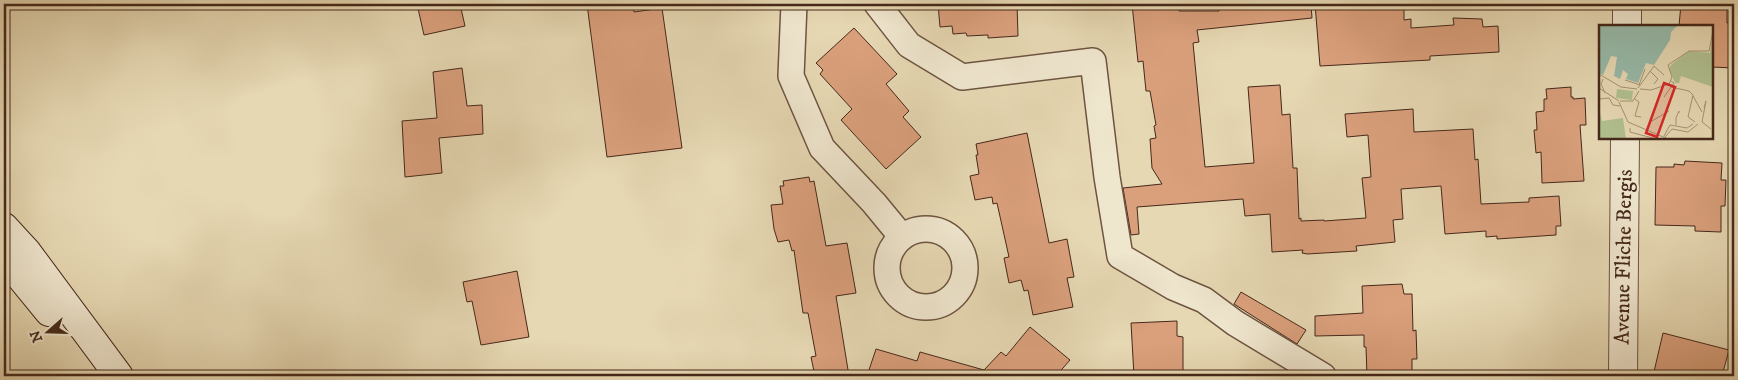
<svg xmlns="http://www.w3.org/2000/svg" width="1738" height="380" font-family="'IM FELL DW Pica',serif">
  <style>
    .building { fill: #daa07c; stroke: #46281b }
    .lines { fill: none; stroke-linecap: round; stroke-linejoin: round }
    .minor-casing { stroke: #6e5441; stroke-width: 28 }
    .tertiary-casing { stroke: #6e5441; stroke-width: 30 }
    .secondary-casing { stroke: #46281b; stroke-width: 30 }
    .minor { stroke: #efe6ce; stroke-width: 25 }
    .tertiary { stroke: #efe6ce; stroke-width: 28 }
    .secondary { stroke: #efe6ce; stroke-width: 28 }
    .labels { text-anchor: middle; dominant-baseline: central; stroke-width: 4; stroke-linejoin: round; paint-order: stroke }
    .street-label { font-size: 21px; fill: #46281b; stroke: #efe6ce }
    .inset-road { fill: none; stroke: #a69276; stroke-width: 1 }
    .view { fill: #d62828; fill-opacity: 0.15; stroke: #d62828; stroke-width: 2.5 }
    .inset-edge { fill: none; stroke: #46281b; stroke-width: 2.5 }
  </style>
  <rect width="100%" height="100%" fill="#e6d8b3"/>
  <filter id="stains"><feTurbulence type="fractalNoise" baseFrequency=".004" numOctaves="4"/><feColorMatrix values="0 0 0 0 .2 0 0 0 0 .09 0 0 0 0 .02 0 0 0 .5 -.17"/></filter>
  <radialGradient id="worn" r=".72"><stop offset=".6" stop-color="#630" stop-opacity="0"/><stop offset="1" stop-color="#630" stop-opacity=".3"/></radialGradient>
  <path class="building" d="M417 4H460L465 26 424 35Z
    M587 4H633L634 12 662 8 682 148 607 157Z
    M938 4H1017L1018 36 988 38V35L967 36 966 33 953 34 952 26 940 27Z
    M1132 4H1177L1179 11H1219L1218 4H1311L1312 18 1197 30 1199 42 1193 43 1205 167 1254 163 1248 87 1280 85 1282 115 1290 114 1293 168H1297L1299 219 1301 218V221L1324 220V221L1366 218 1362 178 1371 177 1368 135 1347 137 1345 114 1413 109 1414 132 1473 129 1475 160 1478 159 1481 204 1529 202V198L1559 196 1561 226H1556V235L1497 239V236L1486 237V231L1445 234 1441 186 1401 189 1403 219 1393 220 1395 242 1356 246 1357 251 1307 254 1302 253 1303 250 1272 252 1270 214 1245 216 1243 199 1137 207 1139 234 1131 235 1123 188 1162 184 1152 168 1150 139 1156 138 1154 126 1156 125 1150 91H1146L1143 61 1138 62Z
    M1315 4H1404V20L1411 19V28L1454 25 1453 18 1482 19 1483 27 1498 26 1499 52 1430 56V60L1320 66Z
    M1681 4 1727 5V23H1731V34H1734V68L1712 67V26H1679Z
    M854 28 897 74 886 84 909 111 903 117 921 137 886 169 841 120 852 109 820 74 823 70 816 63Z
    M462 68 467 106 482 105 483 134 439 138 442 173 405 177 402 121 437 118 433 72Z
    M1571 87V97H1573V99L1585 98 1586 125H1580L1584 181 1542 183 1541 152 1536 153 1534 130H1537L1536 112 1544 111V99H1547L1546 89Z
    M1027 133 1049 243 1067 239 1074 277 1067 278 1073 307 1033 315 1028 290 1024 291 1021 280 1009 283 1004 258 1009 257 997 203 993 204 992 197 975 200 970 176 979 174 976 155H978L976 144Z
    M1685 161 1722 163 1721 180H1726L1725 206H1721V232L1695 231V226L1655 225 1656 167H1674V164L1684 165Z
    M809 177 810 182 814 181 826 246 847 243 856 293 836 296 849 376H815L811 357 816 356 808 313H803L794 250 792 251 789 240 778 242 774 229 771 205 783 204 780 186H784L783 181Z
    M517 271 529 337 481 345 472 301 467 302 463 282Z
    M1402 284 1404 294H1412L1413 331 1416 330 1417 359H1412V374L1406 376H1367L1366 347H1364V335L1315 336V316L1363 313 1362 286Z
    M1241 292 1306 330 1297 344 1234 304Z
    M1177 321V336L1183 337V373L1168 376H1134L1131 323Z
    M1030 327 1070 360 1056 376H867L876 349 917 361 920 352 984 370 1001 352 1006 356Z
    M1663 333 1729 350 1722 376H1653Z"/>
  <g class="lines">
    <defs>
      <path id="minor" d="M794 4 791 76 822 148 874 203 902 237
        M877 4 909 45 962 77 1093 61 1107 177 1120 256 1173 287 1204 300 1235 323 1323 376
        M887 268a39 39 0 1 1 78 0a39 39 0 1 1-78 0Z"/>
      <path id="tertiary" d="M1627 26V4
        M1623 376 1625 138"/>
      <path id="secondary" d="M4 227 27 252 119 376
        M4 257 49 312"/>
    </defs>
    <use href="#minor" class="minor-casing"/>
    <use href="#tertiary" class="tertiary-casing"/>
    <use href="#secondary" class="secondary-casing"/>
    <use href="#minor" class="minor"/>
    <use href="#tertiary" class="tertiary"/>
    <use href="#secondary" class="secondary"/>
  </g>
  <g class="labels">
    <g class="street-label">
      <text transform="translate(1624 257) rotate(-89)">Avenue Fliche Bergis</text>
    </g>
  </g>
  <g transform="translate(1599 25)">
    <rect width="114" height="114" fill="#e6d8b3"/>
    <path d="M114 8V62L82 51 80 58H76L70 43 73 39 90 26 111 28ZM18 64 34 66 33 75 17 73ZM0 83 3 96 24 93 27 114H0Z" fill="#b1c090"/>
    <path d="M0 0H79L72 7 71 15 55 40 47 38 39 58 27 54 29 49 24 45 21 54 15 51 18 32 12 31 4 50 0 48Z" fill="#97baa9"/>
    <path class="inset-road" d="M51 46 59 54 55 59M0 49 22 62 38 64M4 54 2 59 6 68M26 55 41 60M40 60 46 44M72 62 90 66 94 70 89 92 96 97M0 63 20 76M39 63 55 41 65 50M41 64 52 65 70 59 73 52 69 40 90 26H110L114 6M94 71 103 87M65 72 75 58 72 56M0 74 10 73 14 80 21 81M36 74 40 77 36 91 42 92M21 76H34L40 66M20 77 29 97 69 114M105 83 107 76 103 97 112 104M77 100V93L80 86V88M31 103V107L42 110M48 104 51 97 70 86M42 110 58 114M65 111 71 100 88 103 94 99M66 112 73 104 89 107 99 99"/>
    <path class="view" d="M65 58 76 62 58 112 47 108Z"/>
    <rect width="114" height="114" class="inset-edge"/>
  </g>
  <rect width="1738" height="380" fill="none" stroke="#e6d8b3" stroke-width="20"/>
  <rect x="5" y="5" width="1728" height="370" fill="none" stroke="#46281b" stroke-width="2.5"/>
  <rect x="10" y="10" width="1718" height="360" fill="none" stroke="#46281b"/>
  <g transform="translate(48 332) rotate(250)" stroke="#efe6ce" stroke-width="4" paint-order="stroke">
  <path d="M0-4L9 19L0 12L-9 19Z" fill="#46281b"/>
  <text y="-8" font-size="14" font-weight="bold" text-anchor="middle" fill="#46281b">N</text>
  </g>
  <rect width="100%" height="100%" filter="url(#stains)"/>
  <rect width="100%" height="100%" fill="url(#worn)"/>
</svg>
